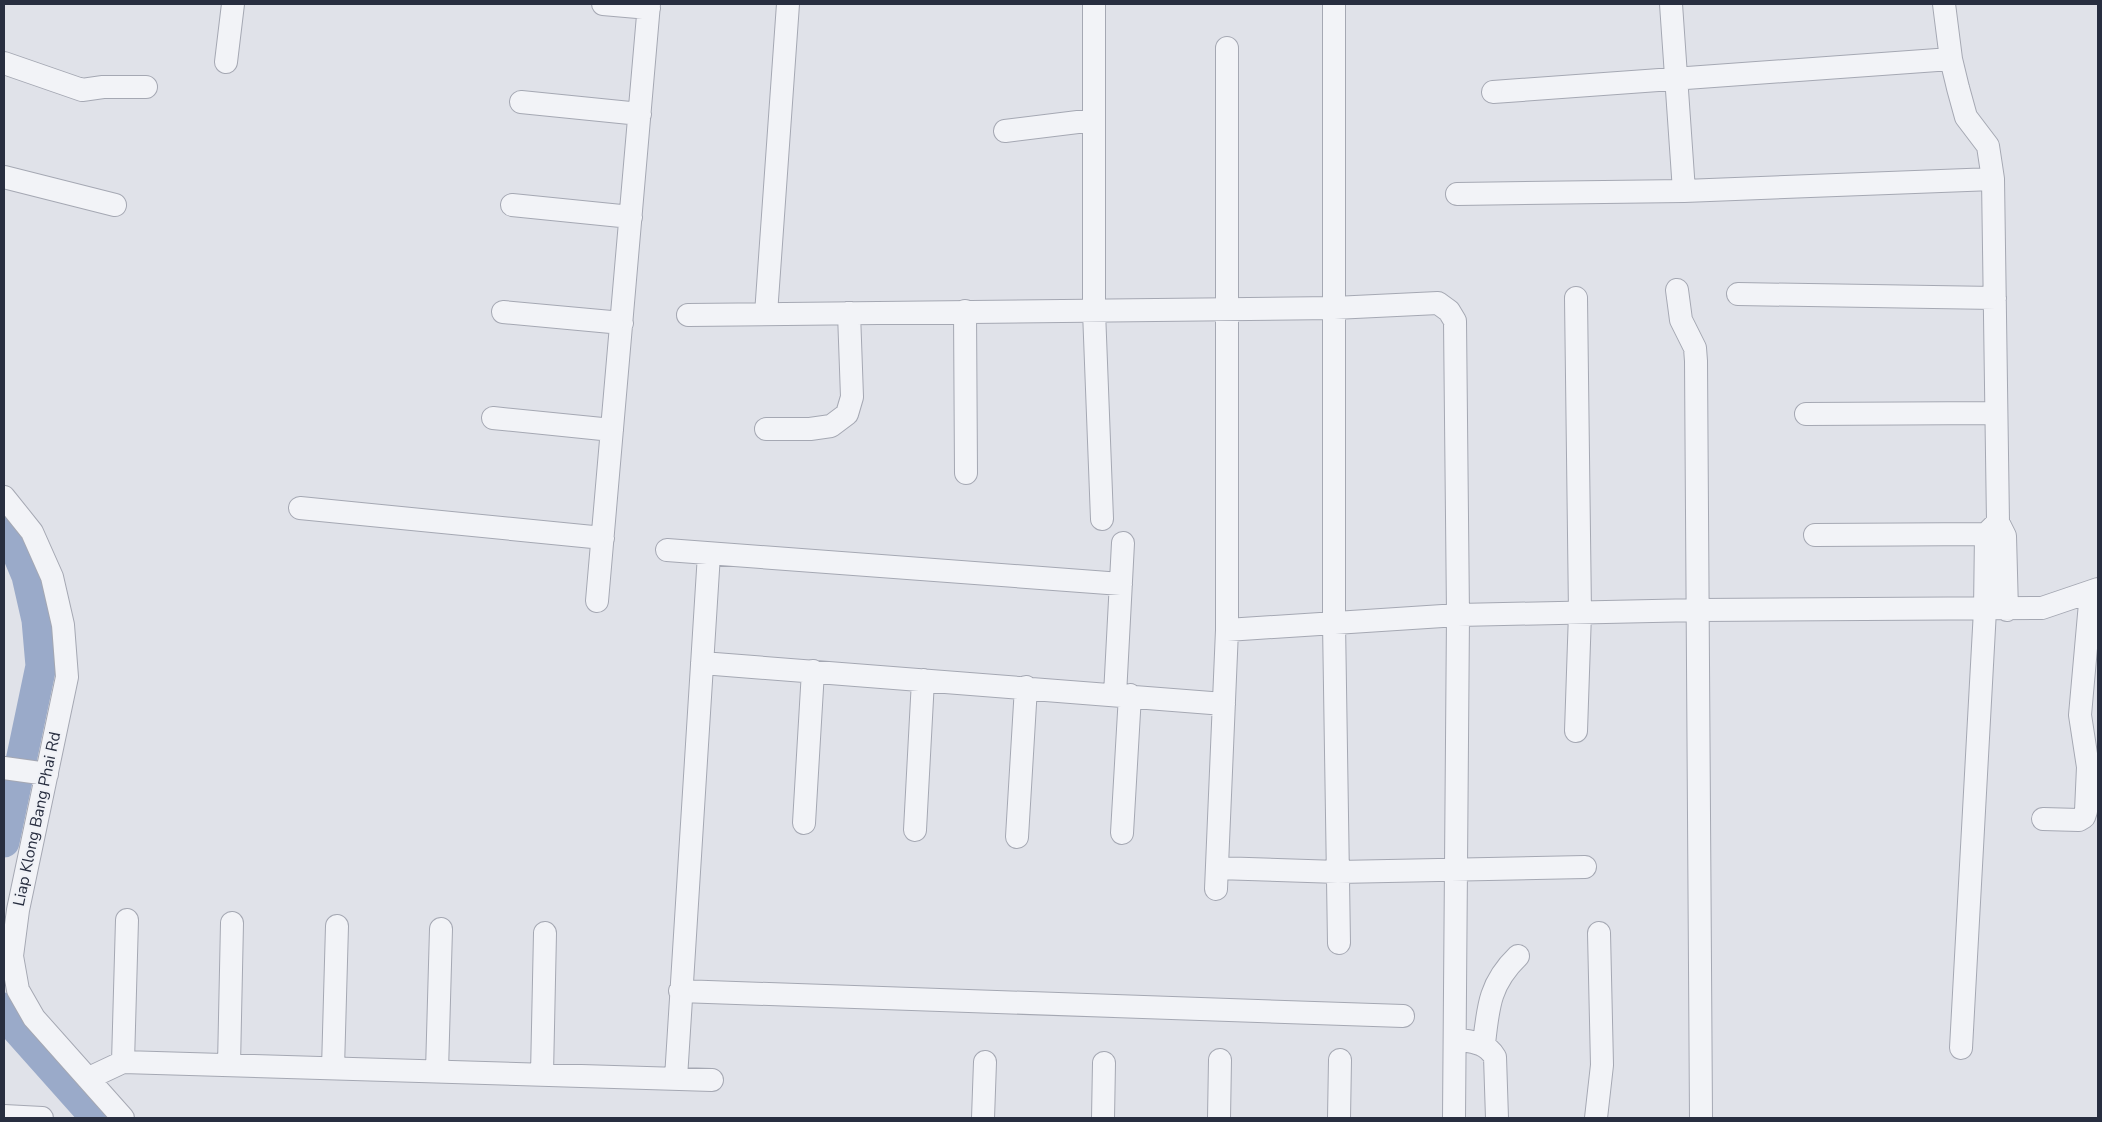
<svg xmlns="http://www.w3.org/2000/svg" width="2102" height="1122" font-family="'Nunito Sans',sans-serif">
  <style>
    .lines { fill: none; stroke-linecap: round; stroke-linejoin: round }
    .river { stroke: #9aaac9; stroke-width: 31 }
    .minor-casing { stroke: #a5a8b3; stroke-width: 24 }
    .minor { stroke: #f2f3f7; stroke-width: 22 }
    .labels { text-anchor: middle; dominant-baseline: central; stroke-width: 4; stroke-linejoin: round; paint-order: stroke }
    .street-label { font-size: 16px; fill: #282e40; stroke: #eff1f6 }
  </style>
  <rect width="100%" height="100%" fill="#e0e2e9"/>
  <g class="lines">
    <path class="river" d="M4 530 11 538 27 576 37 620 41 666 4 842
      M4 1008 14 1026 96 1118"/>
    <defs>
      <path id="minor" d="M603 4 649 8
        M1094 4V311L1102 519
        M1334 4V623L1339 943
        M1671 4 1684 191
        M1944 4 1951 59 1958 88 1966 117 1988 146 1993 179 1998 522 2005 536 2007 610
        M226 62 233 4
        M4 63 82 90 103 87H146
        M1493 92 1951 59
        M521 102 640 114
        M1005 131 1094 120
        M4 177 115 205
        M1457 194 1684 191 1993 179
        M512 205 631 217
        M1677 290 1681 320 1695 348 1696 361 1701 1118
        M1738 294 1995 298
        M1576 298 1580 613 1576 731
        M965 311 966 473
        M503 312 622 323
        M766 314 788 4
        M688 315 1334 308 1438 303 1449 311 1455 321 1458 615 1454 1118
        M1806 414 1995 413
        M493 418 612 430
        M766 429H810L831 426 847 414 852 397 849 313
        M4 497 32 532 52 577 63 625 67 677 18 910 12 956 18 990 34 1018 123 1118
        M300 508 603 538
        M1815 535 1986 534 2001 536
        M667 550 1121 584
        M597 601 649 4
        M1227 630 1458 615 1699 610 2042 608 2098 589
        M702 663 1224 704
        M1115 695 1123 543
        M4 768 47 774
        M2043 819 2079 820 2084 817 2086 811 2088 767 2080 715 2091 592
        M804 823 813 671
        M915 830 923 680
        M1122 833 1130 695
        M1017 837 1026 687
        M1217 868 1338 872 1585 867
        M1216 889 1227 630V48
        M680 991 1403 1016
        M1455 1039C1471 1042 1485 1041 1495 1057L1497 1118
        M1484 1044C1488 1006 1490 983 1518 956
        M1961 1048 1985 610 1986 534 1998 522
        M123 1062 127 920
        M229 1065 232 923
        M333 1068 337 926
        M437 1071 441 929
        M542 1074 545 933
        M89 1078 123 1062 712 1080
        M676 1078 709 554
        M4 1116 42 1118
        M983 1118 985 1062
        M1103 1118 1104 1063
        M1219 1118 1220 1060
        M1339 1118 1340 1060
        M1596 1118 1602 1065 1599 933"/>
    </defs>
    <use href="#minor" class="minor-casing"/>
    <use href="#minor" class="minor"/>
  </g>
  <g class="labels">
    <g class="street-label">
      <text transform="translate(37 819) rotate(-78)">Liap Klong Bang Phai Rd</text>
    </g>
  </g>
  <rect width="2102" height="1122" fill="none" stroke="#282e40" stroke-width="10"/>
</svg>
